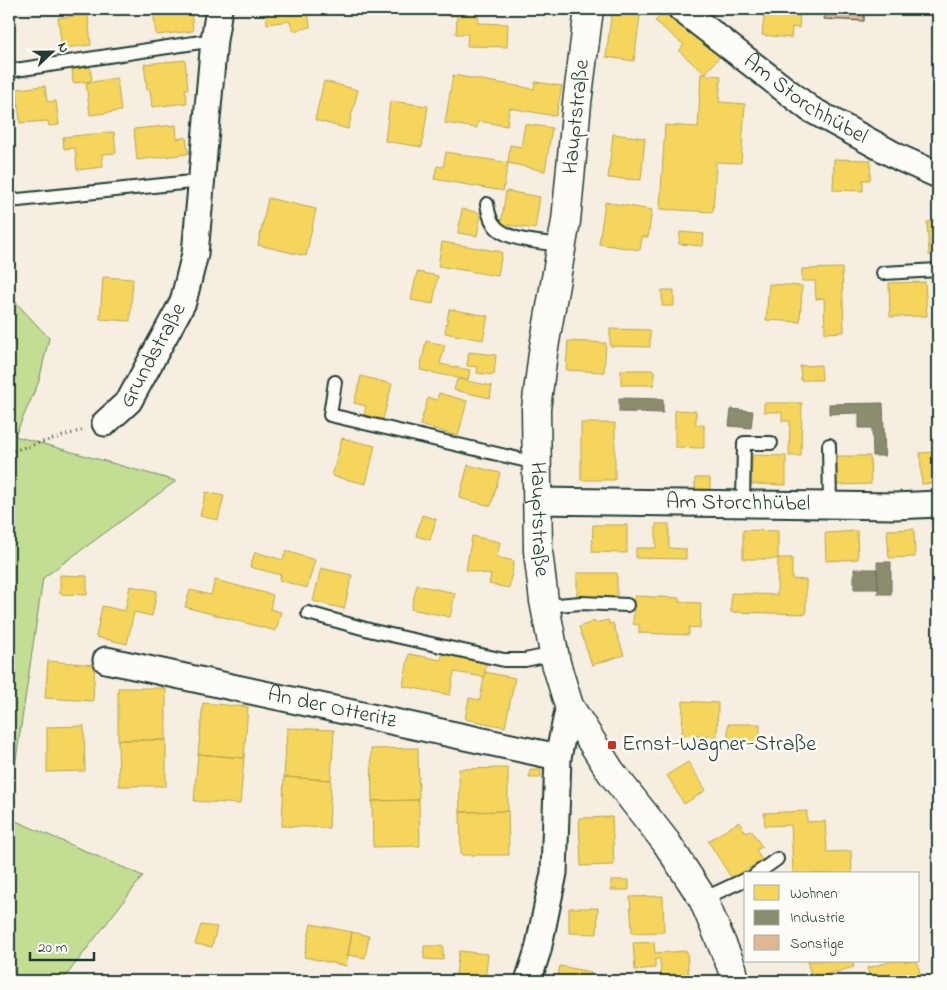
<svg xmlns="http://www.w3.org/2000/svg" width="947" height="990" font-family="'Indie Flower',sans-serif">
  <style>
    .green { fill: #c3dd93; stroke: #718d64 }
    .homes { fill: #f6d55c; stroke: #b6a750 }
    .industry { fill: #8c8c6e; stroke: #6b745d }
    .building { fill: #e0b790; stroke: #1f3d34 }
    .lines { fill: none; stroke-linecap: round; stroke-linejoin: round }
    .service-casing { stroke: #1f3d34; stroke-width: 16 }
    .minor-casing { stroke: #1f3d34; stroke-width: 29 }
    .tertiary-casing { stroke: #1f3d34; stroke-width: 31 }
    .path { stroke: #1f3d34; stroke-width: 3; stroke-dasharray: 1 4; stroke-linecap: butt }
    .service { stroke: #fdfcf7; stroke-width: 12 }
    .minor { stroke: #fdfcf7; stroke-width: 25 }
    .tertiary { stroke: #fdfcf7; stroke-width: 28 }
    .poi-dot { fill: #c8321e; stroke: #fdfcf7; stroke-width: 2 }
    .labels { text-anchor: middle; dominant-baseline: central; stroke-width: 5; stroke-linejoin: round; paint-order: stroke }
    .street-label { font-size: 22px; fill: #1f3d34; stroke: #fdfcf7 }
    .poi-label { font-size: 22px; fill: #1f3d34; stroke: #fdfcf7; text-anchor: start }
  </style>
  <rect width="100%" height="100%" fill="#f7eee2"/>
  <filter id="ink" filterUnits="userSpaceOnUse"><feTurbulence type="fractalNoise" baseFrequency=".02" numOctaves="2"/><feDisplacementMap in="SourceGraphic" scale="10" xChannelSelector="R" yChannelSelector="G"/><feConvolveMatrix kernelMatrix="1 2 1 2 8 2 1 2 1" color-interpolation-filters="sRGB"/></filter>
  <g filter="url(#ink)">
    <path class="green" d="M9 295 49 338 39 381 15 436 176 481 43 578 9 807Z
      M9 818 143 876 62 981H9Z"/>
    <path class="homes" d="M153 9H191L193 31 156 35Z
      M266 9H308L310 27 294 31 289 21 267 24Z
      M442 9H479L478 23 508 24 507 47 467 46 468 34H456L457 16 442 15Z
      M612 9H641L634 61 606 57Z
      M765 9 800 10 799 28 792 27 791 38 762 35Z
      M665 10 720 56 705 74 679 51 684 45 655 21Z
      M88 15 91 45 62 48 58 18Z
      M185 60 188 89H185L187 103 152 107 150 90H147L144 64Z
      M90 67 92 81 73 83 72 69Z
      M701 74 721 76 719 102 745 104 741 163 716 162 713 212 660 209 665 125 698 127Z
      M453 75 534 89 535 82 562 86 556 116 509 108 507 126 478 121 477 128 445 123Z
      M117 78 121 111 90 115 86 83Z
      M324 81 358 90 348 129 315 120Z
      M45 86 47 102 56 101 59 125 49 126 48 121 20 123 17 89Z
      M390 101 428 106 422 147 385 141Z
      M525 124 552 128 545 171 508 163 510 145 521 147Z
      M176 125 177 139 186 137 188 154 137 160 134 129Z
      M114 132 116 153 102 154 103 167 77 170 75 148 64 149 63 137Z
      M613 134 645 138 641 180 608 178Z
      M9 143H10L15 181 9 182Z
      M446 152 508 163 503 191 434 179 437 166 443 167Z
      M834 159 871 160 870 180H863V191L833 190Z
      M506 191 540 197 535 229 501 224Z
      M268 198 316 209 306 256 258 245Z
      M605 202 652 210 648 237H642L640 250 599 244Z
      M462 209 481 213 477 236 458 233Z
      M938 221V255H929L927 222Z
      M680 232 704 234 703 246 679 244Z
      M442 242 502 252 498 276 438 266Z
      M842 268 844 332 825 333 824 298 816 299 815 281H802V269Z
      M417 272 438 276 433 304 411 300Z
      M103 277 133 279 130 321 100 319Z
      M925 282 927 316 890 317 889 283Z
      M769 284 802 286 800 322 766 320Z
      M662 290H674V306H662Z
      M449 309 488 316 483 340 445 333Z
      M610 329 650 330V347L610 346Z
      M426 341 445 345 440 364 470 370 468 380 420 370Z
      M568 341 606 343 604 372 566 370Z
      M469 352 496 355 494 375 477 373 478 367 467 366Z
      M821 365 822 380H801L800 366Z
      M621 370H654V385H621Z
      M361 376 392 384 383 419 364 415 366 406 354 403Z
      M457 379 492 386 490 398 454 390Z
      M439 393 467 401 458 436 420 425 428 398 437 400Z
      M764 403H802L801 456H789L790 421H782V412H764Z
      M675 410 696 411V425H704V448L675 447Z
      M581 423H615V480H581Z
      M342 438 375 446 366 484 332 476Z
      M936 446H938V483L922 484 920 453 936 452Z
      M752 455 786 456V485L751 484Z
      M835 456H870L871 484 836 485Z
      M468 465 500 473 491 506 459 498Z
      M695 478H710V494L695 493Z
      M206 492 224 496 218 520 200 516Z
      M422 515 436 519 430 540 416 536Z
      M656 524H669V548L686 549V559L636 558V548H656Z
      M593 525H627V553L592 552Z
      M914 529 915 557 889 558 887 530Z
      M743 530 778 531V559H743Z
      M857 531 858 559 826 561 825 533Z
      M472 536 500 542 497 557 514 561 509 588 489 584 491 575 466 570Z
      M286 551 315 560 307 588 279 580 281 575 250 567 255 552 283 560Z
      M778 558H792V579L806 580V614L731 612V593L777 595Z
      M321 568 352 575 344 609 313 601Z
      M577 573H617V598L577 597Z
      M60 575 87 576V595L60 594Z
      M215 580 273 595 270 609 281 612 276 631 185 607 190 590 211 595Z
      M417 585 455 593 450 617 411 609Z
      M130 586 157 591 152 616 134 612 127 644 96 637 102 606 125 611Z
      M634 596 680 598V602L701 603 700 628 689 627V635L639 633V625L633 624Z
      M608 620 609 624 613 623 624 655 592 665 579 627 595 621V623Z
      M443 652 487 660 484 677 454 672 450 695 403 686 409 654 441 660Z
      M48 661 95 665 93 701 45 698Z
      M485 672 515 678 505 727 465 719 469 698 480 700Z
      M118 688H166V740H118Z
      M683 701 718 703 717 737 682 735Z
      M203 703 248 707 244 758 198 754Z
      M728 724H760V745H728Z
      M84 726 85 771 47 772V727Z
      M287 728 334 730 331 780 284 777Z
      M118 740H166V786H119Z
      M418 748 419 800 372 801 371 749Z
      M198 754 244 758 240 804 194 801Z
      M688 762 706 790 684 804 667 775Z
      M508 768V811L460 812 459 769Z
      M530 770H541V778H529Z
      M284 777 331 780 329 828 282 826Z
      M419 800 420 846 373 847 372 801Z
      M508 811 509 855H461L460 812Z
      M807 811V822L825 821 827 852 851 851 852 874H793L791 825 765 826 764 813Z
      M612 817 614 865 581 866 579 818Z
      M739 822 746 833 751 830 762 847 756 850 762 860 732 879 708 841Z
      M611 880H629V890H611Z
      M663 896 664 932 632 933 630 897Z
      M569 908H598L597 934 569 933Z
      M311 924 352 932 346 966 304 957Z
      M201 925 217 927 212 947 195 944Z
      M352 932 369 936 365 958 348 955Z
      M654 942 655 953 687 951 689 981H661L660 959H655V968L635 970 633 943Z
      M424 946H443V960L424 959Z
      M459 951 488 954 485 981H455Z
      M807 961H852L854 967 812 979Z
      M893 961H917L922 981H871L867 968Z
      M560 966 591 972 589 981H557Z"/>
    <path class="industry" d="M619 398 663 399V413L619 412Z
      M883 403 885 456H873L872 428H859V413L829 414V404Z
      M731 409 753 411 751 428 729 426Z
      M877 562H891V594H878Z
      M854 569H877L878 589H854Z"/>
    <path class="building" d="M824 9H864V21L824 19Z"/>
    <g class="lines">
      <defs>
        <path id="service" d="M9 71 214 40
          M9 201 201 181
          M487 204C488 211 489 217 493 223 503 241 542 242 561 245
          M883 273 938 270
          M335 382 330 415 536 463
          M829 445 830 505
          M743 504 744 443H771
          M545 606 581 603 627 605
          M308 613 373 631 504 660H525L554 654
          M756 874 777 859
          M703 899 746 879"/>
        <g id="minor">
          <path id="s1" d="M681 9 810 109 900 158 938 175"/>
          <path id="s2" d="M105 423 129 401 183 302 195 254 214 40 219 9"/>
          <path id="s3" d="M537 501 895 506 938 504"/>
          <path id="s4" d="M106 660 558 757"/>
          <path d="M528 981 538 950 554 873 558 757 569 706"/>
        </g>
        <g id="tertiary">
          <path id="s5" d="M589 9 577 103 566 221 543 353 536 409 538 551 544 601 556 663 569 706 611 772 666 842 703 899 732 968 735 981"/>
        </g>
      </defs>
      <use href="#service" class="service-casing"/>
      <use href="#minor" class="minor-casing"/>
      <use href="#tertiary" class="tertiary-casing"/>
      <path class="path" d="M9 452 83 430"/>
      <use href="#service" class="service"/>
      <use href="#minor" class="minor"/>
      <use href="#tertiary" class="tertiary"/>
    </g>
  </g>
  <rect class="poi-dot" x="607" y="740" width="10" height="10" rx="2.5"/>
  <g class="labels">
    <g class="street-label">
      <text stroke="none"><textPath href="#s1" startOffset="154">Am Storchhübel</textPath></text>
      <text transform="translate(577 117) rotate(-84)">Hauptstraße</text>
      <text stroke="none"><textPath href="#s2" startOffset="84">Grundstraße</textPath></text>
      <text stroke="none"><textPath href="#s3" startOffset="201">Am Storchhübel</textPath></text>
      <text stroke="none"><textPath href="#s5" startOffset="514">Hauptstraße</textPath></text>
      <text stroke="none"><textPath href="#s4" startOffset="231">An der Otteritz</textPath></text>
    </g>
    <g class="poi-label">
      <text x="622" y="745">Ernst-Wagner-Straße</text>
    </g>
  </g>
  <rect width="947" height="990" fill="none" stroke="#fdfcf7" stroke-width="30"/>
  <rect x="15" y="15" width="917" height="960" fill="none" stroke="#1f3d34" stroke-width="2" filter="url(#ink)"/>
  <rect x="744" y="872" width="175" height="90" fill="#fdfcf7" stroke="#a4b0a9"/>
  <rect x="754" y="885" width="25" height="15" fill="#f6d55c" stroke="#a4b0a9"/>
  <text x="790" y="898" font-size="15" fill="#1f3d34">Wohnen</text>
  <rect x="754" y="910" width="25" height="15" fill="#8c8c6e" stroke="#a4b0a9"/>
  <text x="790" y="922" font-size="15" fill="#1f3d34">Industrie</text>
  <rect x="754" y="935" width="25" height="15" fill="#e0b790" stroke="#a4b0a9"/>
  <text x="790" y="948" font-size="15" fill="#1f3d34">Sonstige</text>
  <g transform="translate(52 52) rotate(68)" stroke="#fdfcf7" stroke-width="4" paint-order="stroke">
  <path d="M0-4L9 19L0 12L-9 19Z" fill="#1f3d34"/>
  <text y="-8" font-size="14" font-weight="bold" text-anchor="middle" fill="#1f3d34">N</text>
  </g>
  <path d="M30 952v8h64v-8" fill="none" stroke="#1f3d34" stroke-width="2.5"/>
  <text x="38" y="952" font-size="15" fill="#1f3d34" stroke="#fdfcf7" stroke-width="4" paint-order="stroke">20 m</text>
</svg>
